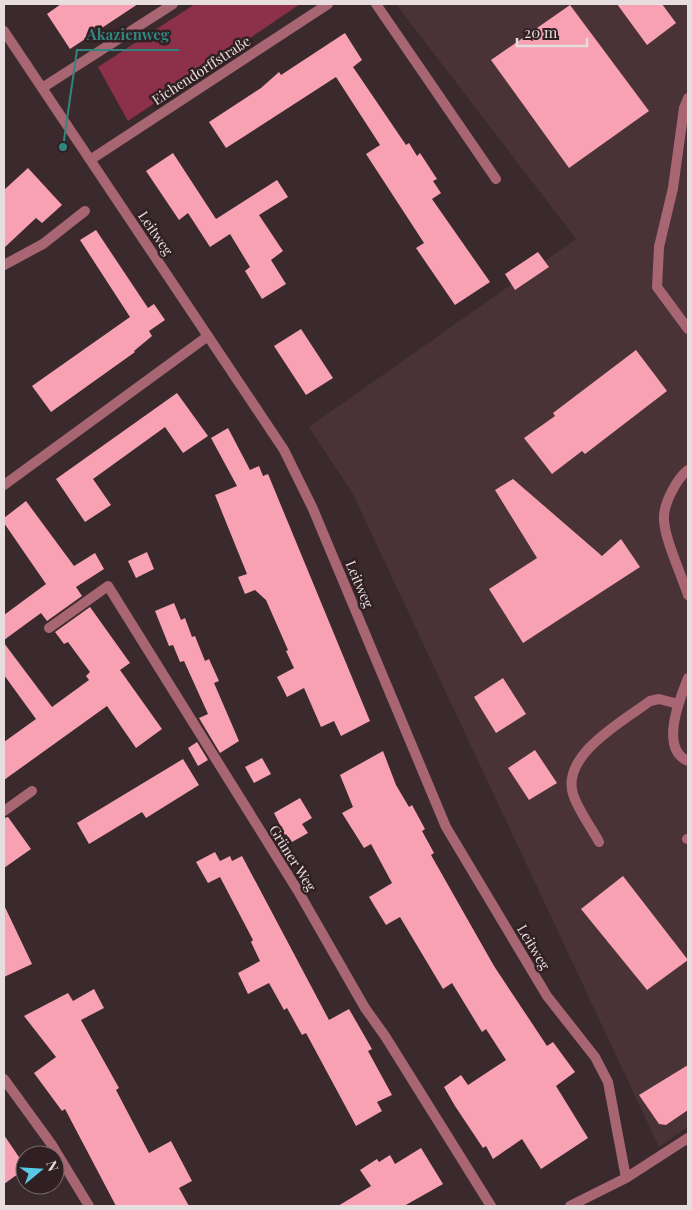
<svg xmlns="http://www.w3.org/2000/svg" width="692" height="1210" font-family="'Playfair Display',serif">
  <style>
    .built { fill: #4a3337 }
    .green { fill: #8d314a }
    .building { fill: #f7a1b2 }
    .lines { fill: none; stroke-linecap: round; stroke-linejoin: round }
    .lane { stroke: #a86673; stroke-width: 10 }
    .street { stroke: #a86673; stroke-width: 10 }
    .labels { text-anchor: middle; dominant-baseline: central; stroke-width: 5; stroke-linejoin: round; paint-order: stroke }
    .street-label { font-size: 14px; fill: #e8ddde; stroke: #302023 }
    .leader { fill: none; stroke: #30857f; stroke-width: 2 }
    .callout-dot { fill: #30857f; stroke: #302023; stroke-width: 2 }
    .callout-label { font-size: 15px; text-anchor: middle; font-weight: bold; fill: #30857f; stroke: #302023; stroke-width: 5; stroke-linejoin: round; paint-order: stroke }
  </style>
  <rect width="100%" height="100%" fill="#3b2a2d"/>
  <path class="built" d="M396 4H688V1127L659 1147 353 494 309 427 576 239Z"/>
  <path class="green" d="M195 4H300L128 121 98 67Z"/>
  <path class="building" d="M61 4H138L70 49 47 14Z
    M617 4H662L676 23 647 45Z
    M570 5 649 111 569 168 491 60Z
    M345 33 362 60 353 67 406 145 409 143 417 156 420 153 437 179 433 181 441 193 432 199 490 282 455 305 416 248 424 243 366 154 380 145 336 77 226 148 209 122 261 88 279 72 281 75Z
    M173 153 216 219 277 180 288 197 259 215 283 251 271 260 286 284 262 299 245 271 250 267 230 234 210 247 188 213 179 220 146 171Z
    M28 168 62 205 42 223 36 218 4 248V190Z
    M96 230 148 308 154 304 165 320 149 331 152 336 134 351 135 352 51 412 32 386 130 317 80 240Z
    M538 252 549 267 515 290 505 274Z
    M301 329 333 378 306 395 274 346Z
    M636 350 667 391 585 454 582 451 552 474 524 438 555 416 553 413Z
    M177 393 208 436 183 453 165 427 93 479 111 505 85 522 56 479Z
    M228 428 250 470 259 466 263 476 268 474 370 721 341 736 334 721 321 727 304 688 287 697 277 677 294 668 286 651 288 650 266 600 255 590 245 594 238 577 247 574 215 495 237 486 211 438Z
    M513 479 602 556 621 539 640 567 523 643 489 589 537 558 495 490Z
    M26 501 74 566 95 553 104 569 76 587 82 596 47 621 41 613 4 640V615L46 584 4 523V518Z
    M147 552 154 569 136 578 128 561Z
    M174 603 181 620 185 618 192 637 195 636 205 661 209 659 219 681 214 683 239 741 220 753 199 718 208 714 184 661 180 662 173 645 169 646 155 611Z
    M90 607 130 663 120 670 162 729 136 748 107 706 4 780V742L36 719 4 675V643L52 707 89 680 86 676 90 672 68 642 64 644 55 632Z
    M503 678 526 714 496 733 474 697Z
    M197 742 208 760 198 766 188 748Z
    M535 750 557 783 529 800 508 768Z
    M383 751 396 785 409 807 412 805 425 829 422 831 434 853 431 855 494 966 547 1046 553 1042 575 1072 556 1086 588 1138 541 1169 522 1139 493 1159 486 1146 483 1148 455 1106 444 1087 461 1075 468 1085 506 1060 486 1029 482 1032 452 983 443 989 400 917 386 925 369 897 392 883 371 844 364 848 342 813 353 807 340 775Z
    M262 758 271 774 254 783 245 767Z
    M183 759 199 785 146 818 142 812 89 844 77 823Z
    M300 798 312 818 302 824 308 833 292 842 286 834 285 835 274 813Z
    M8 817 31 849 4 868V818Z
    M215 852 220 861 230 856 232 861 242 856 329 1020 349 1009 372 1049 368 1051 392 1095 377 1102 382 1111 356 1126 306 1033 302 1035 287 1008 284 1010 269 983 248 994 238 973 260 961 251 942 253 940 220 877 208 883 196 862Z
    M623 876 688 960 647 990 581 909Z
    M4 905 32 964 4 977Z
    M94 989 104 1008 81 1020 119 1088 116 1090 149 1153 171 1141 192 1181 179 1188 189 1206H116L65 1109 62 1111 34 1073 56 1057 24 1016 68 993 73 1001Z
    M688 1065V1110L666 1125 659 1124 639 1095Z
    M4 1135 25 1166V1169L4 1184Z
    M421 1148 443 1184 404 1206H338L371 1186 360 1170 377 1159 379 1162 390 1155 395 1164Z"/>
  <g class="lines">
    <path class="lane" d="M376 4 496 179
      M659 247 673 188 684 108 688 98
      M4 265 43 244 85 211
      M687 839H688
      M599 842C591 827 578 810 573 794 561 755 623 721 650 701L659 699 678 704"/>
    <path class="street" d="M4 31 284 450 313 509 446 827 547 996 595 1057 608 1082 626 1178
      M42 88 173 4
      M90 160 328 4
      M659 247 657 287 688 329
      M688 470C677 478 664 503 664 517 663 536 682 576 688 595
      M4 485 208 336
      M49 628 108 586 298 891 365 1008 385 1036 491 1206
      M688 678C680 698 659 749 688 761
      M4 811 32 791
      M4 1079 52 1145 89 1206
      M570 1206 626 1178 688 1138"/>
  </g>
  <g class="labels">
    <g class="street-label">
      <text transform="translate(201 70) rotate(-33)">Eichendorffstraße</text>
      <text transform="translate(156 233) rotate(56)">Leitweg</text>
      <text transform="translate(360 584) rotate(67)">Leitweg</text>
      <text transform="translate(293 858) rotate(58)">Grüner Weg</text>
      <text transform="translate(534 947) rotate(59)">Leitweg</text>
    </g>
  </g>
  <path class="leader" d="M63 147L77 50H179"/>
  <circle class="callout-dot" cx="63" cy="147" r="5"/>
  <g class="callout-label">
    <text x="128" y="40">Akazienweg</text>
  </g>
  <rect width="692" height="1210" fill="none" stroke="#e8ddde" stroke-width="10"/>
  <g transform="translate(40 1170) rotate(72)"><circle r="24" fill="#302023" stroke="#7a6c6e"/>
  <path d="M0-4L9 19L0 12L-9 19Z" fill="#59c8e5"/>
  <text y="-8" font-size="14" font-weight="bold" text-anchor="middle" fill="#e8ddde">N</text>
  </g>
  <path d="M517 38v8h70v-8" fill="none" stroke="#e8ddde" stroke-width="2.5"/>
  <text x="524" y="38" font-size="15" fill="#e8ddde" stroke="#302023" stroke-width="4" paint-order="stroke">20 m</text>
</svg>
